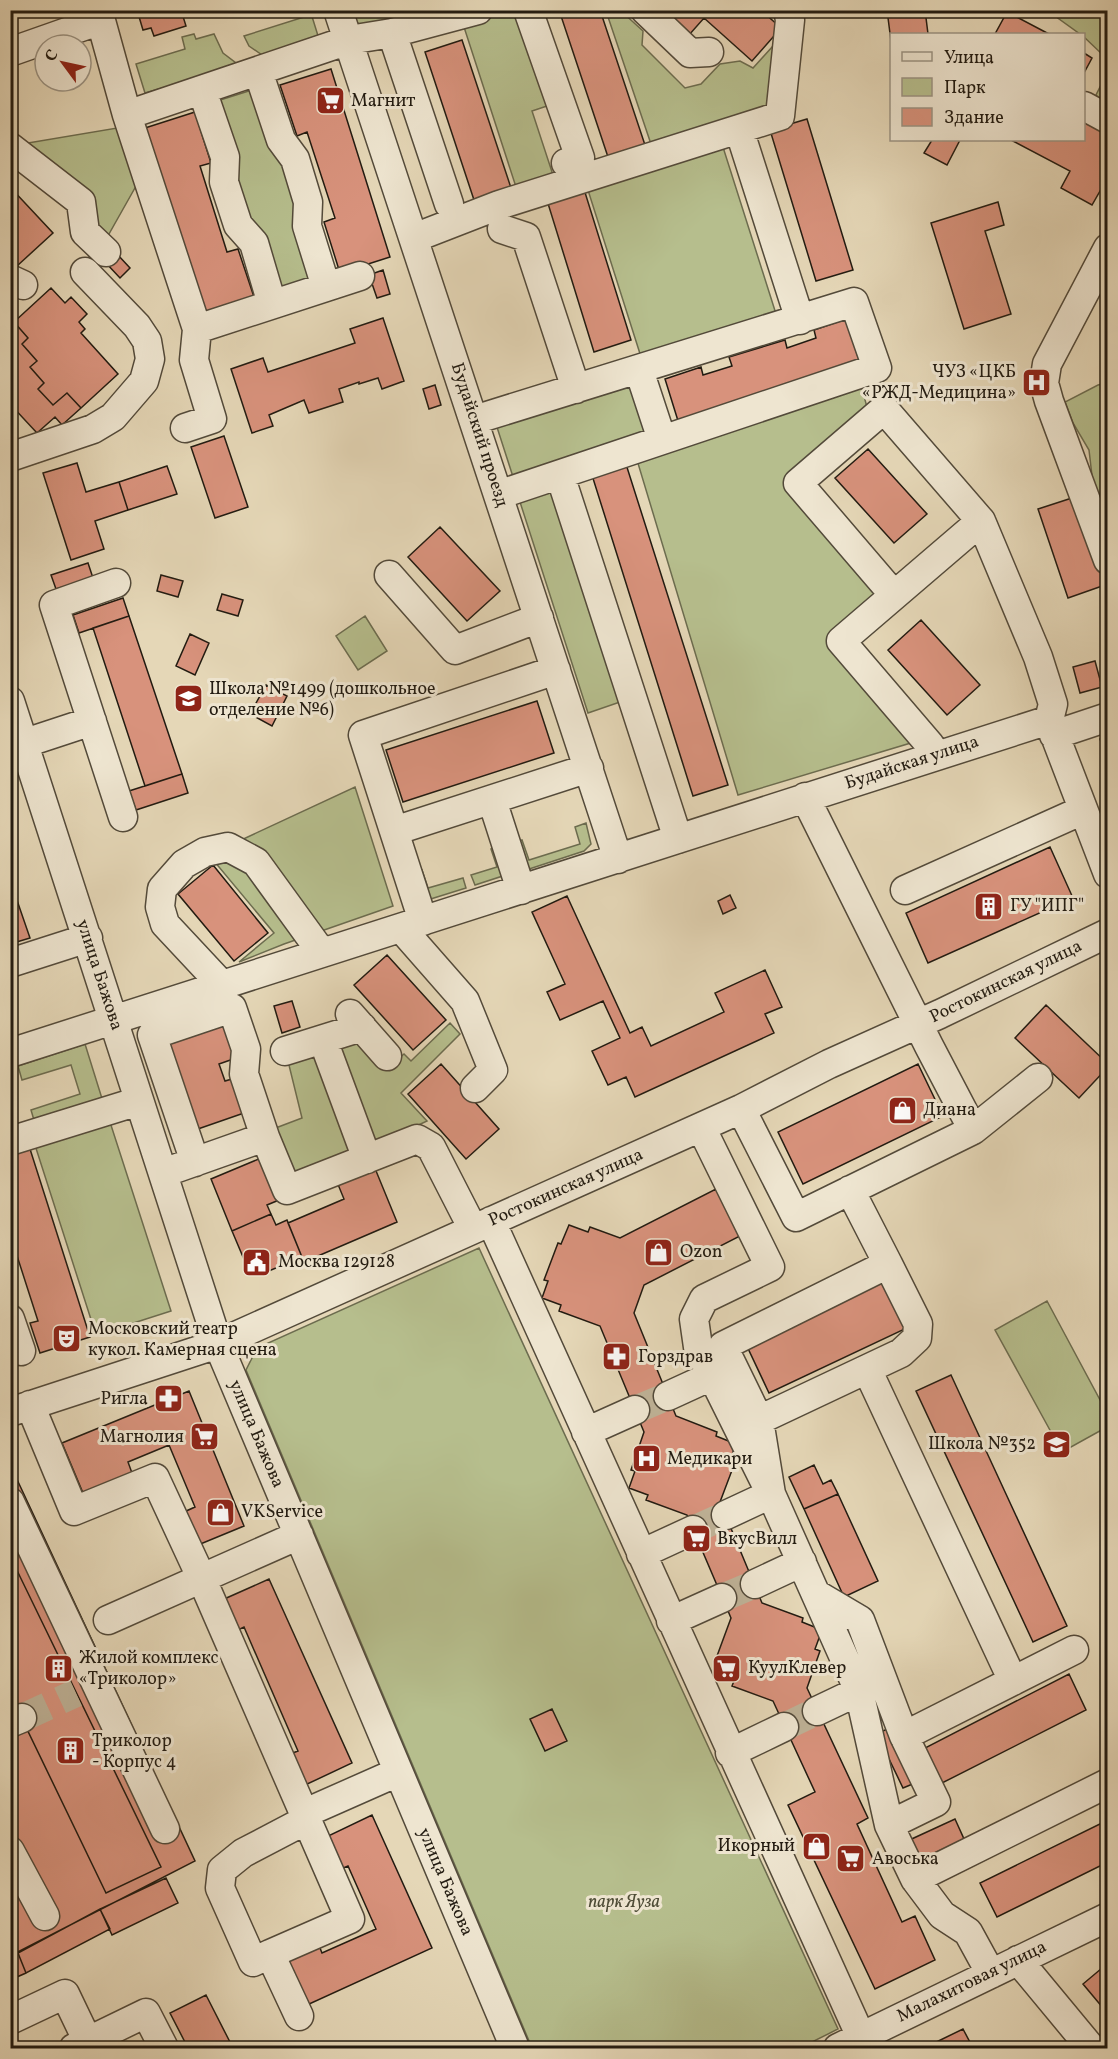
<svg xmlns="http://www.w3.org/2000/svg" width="1118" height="2059" font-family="Vollkorn,serif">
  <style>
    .green { fill: #b6be8d; stroke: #6c6c4f; stroke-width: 1.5 }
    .building { fill: #d8927c; stroke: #221b11; stroke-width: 1.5 }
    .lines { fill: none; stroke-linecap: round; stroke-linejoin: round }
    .minor-tunnel { stroke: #beb196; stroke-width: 28; stroke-dasharray: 28 14; stroke-linecap: butt }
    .minor-casing { stroke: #534a3a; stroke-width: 31 }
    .minor { stroke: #eee5d0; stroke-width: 28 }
    .labels { text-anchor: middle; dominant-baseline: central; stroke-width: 6; stroke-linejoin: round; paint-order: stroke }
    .poi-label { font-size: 18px; fill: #221b11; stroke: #eee5d0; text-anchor: start }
    .street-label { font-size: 18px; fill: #221b11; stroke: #eee5d0 }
    .park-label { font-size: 18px; font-style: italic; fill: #4e4c36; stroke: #eee5d0 }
  </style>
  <rect width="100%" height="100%" fill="#e5d7b7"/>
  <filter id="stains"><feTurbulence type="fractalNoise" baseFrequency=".00333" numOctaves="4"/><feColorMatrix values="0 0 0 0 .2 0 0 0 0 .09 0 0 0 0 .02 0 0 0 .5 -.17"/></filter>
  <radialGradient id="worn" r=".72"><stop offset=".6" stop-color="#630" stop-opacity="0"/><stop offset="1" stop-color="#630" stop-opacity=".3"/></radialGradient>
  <path class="green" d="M310 10 319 39 265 57 249 46 244 36 304 17 302 11Z
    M353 10 417 11 359 27Z
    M504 11H522L553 104 532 111 554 178 517 190 463 24Z
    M606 11H621L643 31 642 45 685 88 701 84 720 64 740 61 753 68 783 35 770 107 652 147Z
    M1048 11H1107V112L1096 95 1105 77 1104 56 1084 37V34H1080Z
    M194 34 196 39 214 34 223 53 240 66 145 93 136 64 185 49 182 37Z
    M255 89 287 162 314 279 278 290 246 222 217 101Z
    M123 127 140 179 105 241 16 145Z
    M722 144 777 317 642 360 587 187Z
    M635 375 656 437 515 483 495 421Z
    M1107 383 1108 520 1094 493 1089 450 1073 423 1065 402 1098 385Z
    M861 385 868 411 785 478 882 594 830 638 914 742 738 795 637 460Z
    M558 489 620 702 588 713 520 502Z
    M365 616 387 651 358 670 336 636Z
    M355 787 393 906 284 944 239 962 274 933 209 855Z
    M586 823 591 844 584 851 520 872 512 843 522 840 529 860 580 844 575 827Z
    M503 845 512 873 475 885 471 875 497 867 491 849Z
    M422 870 428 888 463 878 466 888 421 902 412 873Z
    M450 1023 460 1034 401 1093 427 1121 370 1148 330 1044 354 1035 385 1070 404 1054 411 1061Z
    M85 1044 104 1105 36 1127 31 1110 80 1094 71 1065 22 1080 18 1066Z
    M320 1048 359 1156 295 1182 273 1129 302 1118 287 1057Z
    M109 1119 171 1311 96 1335 34 1142Z
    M479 1248 838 2029 800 2048H532L246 1370 257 1348Z
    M1047 1301 1107 1413V1427L1062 1452 995 1330Z"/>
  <path class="building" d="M137 10H181L186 26 154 36 151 28 143 30Z
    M567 10H600L648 154 611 166 560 13Z
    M661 10H761L781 28 752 61 704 18 689 35Z
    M887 10H925L928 34H892V49Z
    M1007 12 1049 34H995Z
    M462 40 513 194 476 206 425 52Z
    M1084 53 1092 58 1084 73Z
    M331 69 390 257 340 273 324 222 335 218 307 132 297 136 280 85Z
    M1084 108 1108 121V177L1092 205 1061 188 1070 171 1011 140H1084Z
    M195 112 211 163 200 166 227 252 238 249 255 300 205 316 145 128Z
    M807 119 853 270 816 281 770 130Z
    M932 140H960L947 165 924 153Z
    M583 186 631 340 594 352 546 197Z
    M10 187 53 233 17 266 10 258Z
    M998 202 1004 225 985 231 1011 314 964 329 931 223Z
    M117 254 130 268 120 278 106 263Z
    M383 270 390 294 377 298 369 275Z
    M51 288 65 303 71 297 87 314 79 322 85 329 81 333 118 374 81 408 67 393 53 405 38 389 44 383 30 367 37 361 22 344 28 338 14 322Z
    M383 318 404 381 382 389 378 378 359 384V382L339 389 343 402 309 413 304 400 269 415 273 426 252 433 231 369 263 358 268 372 355 343 350 329Z
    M846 319 860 363 679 424 665 379 701 367 703 375 732 366 729 357 785 340 787 348 816 338 814 330Z
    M14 322 28 338 22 344 37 361 30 367 44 383 38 389 53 405 67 393 81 408 62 425 55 417 37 433 10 404V325Z
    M435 385 441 405 429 409 423 389Z
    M224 436 248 507 215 518 191 447Z
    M868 449 927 514 894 543 835 478Z
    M625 461 728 785 693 796 591 472Z
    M77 463 86 492 119 482 128 510 95 521 104 549 71 560 43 473Z
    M167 466 177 494 128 510 119 482Z
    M1075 497 1105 585 1068 598 1038 509Z
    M440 527 500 591 467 621 408 557Z
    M88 563 93 578 56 589 51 575Z
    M161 575 183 581 178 597 157 591Z
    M222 594 243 600 238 616 217 610Z
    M123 598 129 616 79 633 73 615Z
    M129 616 182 774 145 786 93 628Z
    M921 620 980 685 947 715 888 650Z
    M190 634 209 643 195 675 176 666Z
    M1095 661 1102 687 1080 693 1073 667Z
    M266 685 287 696 272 726 250 714Z
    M537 701 554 753 403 802 386 750Z
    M1108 737V763L1100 739Z
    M182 774 188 793 136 810 129 791Z
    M1050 847 1073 898 928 963 906 913Z
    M213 865 268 933 234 961 178 894Z
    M10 880 30 938 10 944Z
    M730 895 736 908 723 914 718 901Z
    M567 896 630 1033 642 1027 651 1046 724 1012 715 993 765 970 782 1007 765 1014 774 1033 635 1097 626 1077 608 1085 592 1051 620 1038 603 1001 560 1020 547 992 565 984 532 912Z
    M387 955 446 1020 413 1050 354 985Z
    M292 1001 300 1027 282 1033 274 1006Z
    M1046 1005 1108 1064V1067L1079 1098 1015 1038Z
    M225 1018 239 1057 219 1064 225 1081 232 1079 244 1113 195 1130 164 1039Z
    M441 1064 499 1129 466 1159 408 1094Z
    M918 1064 943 1116 803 1184 778 1132Z
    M30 1149 90 1337 40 1353 30 1323 38 1321 10 1234V1156Z
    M261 1158 279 1200 267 1205 271 1214 232 1231 211 1179Z
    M374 1166 397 1222 304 1262 288 1223 344 1199 337 1182Z
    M716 1189 740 1236 644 1285 634 1313 676 1416 717 1432 716 1436 736 1444 729 1463 734 1465 720 1502 762 1603 803 1618 802 1622 822 1630 815 1649 820 1651 807 1688 868 1818 857 1824 902 1922 915 1916 935 1960 875 1989 788 1805 815 1792 773 1701 732 1686 734 1681 715 1674 721 1657 717 1656 731 1618 687 1515 646 1500 648 1495 629 1488 635 1471 631 1470 644 1432 600 1326 559 1311 561 1305 542 1298 548 1281 544 1280 558 1243 561 1244 569 1225 588 1232 590 1227 620 1238Z
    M271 1214 276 1225 287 1220 302 1257 264 1273 257 1274 251 1270 246 1264 232 1231Z
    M885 1277 909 1327 769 1393 745 1342Z
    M951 1375 1067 1626 1033 1642 916 1391Z
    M189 1391 244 1526 198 1545 184 1512 195 1507 169 1445 128 1462 132 1473 83 1493 62 1443Z
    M814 1465 823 1484 831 1480 838 1494 804 1509 789 1477Z
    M14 1473 195 1861 10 1956V1474Z
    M838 1494 878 1581 844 1597 804 1509Z
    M10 1556 161 1867 106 1893 10 1694Z
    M269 1579 352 1763 303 1786 290 1754 298 1751 244 1627 236 1631 222 1600Z
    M1069 1674 1086 1710 942 1783 925 1748Z
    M552 1709 567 1741 545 1751 530 1719Z
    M889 1728 915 1783 903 1788 877 1734Z
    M372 1815 432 1948 307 2005 285 1958 318 1943 322 1953 376 1929 348 1866 341 1869 326 1837Z
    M955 1819 964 1839 912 1864 903 1843Z
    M1108 1820V1862L997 1917 980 1883Z
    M166 1878 178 1903 112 1935 100 1909Z
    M100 1909 110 1929 26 1973 18 1953Z
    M18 1953 26 1973 10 1980V1956Z
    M1108 1963V2014L1083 1984Z
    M206 1995 233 2048H188L170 2013Z
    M963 2029 973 2048H924Z"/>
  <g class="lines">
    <path class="minor-tunnel" d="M635 1410 668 1396
      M693 1530 726 1515
      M722 1598 755 1584
      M22 1718 76 1693
      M784 1727 817 1711"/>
    <defs>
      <path id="minor" d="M98 10 127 115 197 329 194 360 212 419 185 428
        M338 10 618 859
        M528 10 580 158 566 163
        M645 10 690 53 709 52
        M788 10 790 20 780 116 739 129 800 320
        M392 33 449 204
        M10 52 101 20
        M258 71 281 140 295 159 308 202 307 226 326 287
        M202 90 225 157 224 182 238 225 254 243 272 304
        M1084 106 1108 119
        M127 115 349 40 392 33 478 10
        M10 147 81 202 85 232 106 252
        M502 229 526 237 576 389
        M414 238 499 205 739 129
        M1108 248 1047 364 1044 383 1049 401 1108 560
        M10 279 23 285
        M197 329 360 276
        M639 370 662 440
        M474 420 854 302 877 368 498 495
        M10 457 93 429 113 417 144 381 150 359 147 341 137 326 85 272
        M560 475 678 839
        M389 575 455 650 539 618
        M116 583 54 605 123 817
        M894 595 798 483 884 409 981 521 1038 657 1053 704 1049 720
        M10 701 218 1344 515 2048
        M1054 735 1108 717
        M10 748 92 721
        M933 756 930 745 841 641 981 521
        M492 800 521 890
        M394 831 589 768
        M905 890 1083 810
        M423 921 363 735 556 670
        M401 928 465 1001 493 1070 475 1088
        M10 963 88 938
        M222 985 165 924 160 907 162 889 184 864 205 852 228 847 256 862 322 953
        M350 1014 387 1056
        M323 1040 367 1159
        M285 1051 362 1027
        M10 1053 1049 720 1108 874
        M741 1109 796 1217 973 1130 929 1046 805 797
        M701 1127 770 1267 704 1299 694 1319 698 1347 771 1494 859 1691 889 1825 915 1879 942 1915 968 1932 991 1974
        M973 1130 1038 1078
        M10 1141 139 1101
        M195 1162 152 1035 232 1008 246 1049 244 1074 265 1137
        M163 1173 265 1137 287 1190 417 1139 431 1147 473 1229
        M850 1190 888 1264
        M491 1221 866 2048
        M10 1319 21 1351
        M867 1369 1013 1681
        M668 1396 729 1368
        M30 1405 74 1511 155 1478 201 1577 350 1919 270 1954 299 2016
        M10 1412 218 1344 741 1109 829 1064 940 1014 1108 933
        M586 1432 635 1410
        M10 1502 165 1829
        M726 1515 771 1494 759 1420 723 1346 888 1264 918 1324 917 1338 901 1353 759 1420
        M641 1554 693 1530
        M755 1584 802 1562
        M816 1594 860 1620 904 1736
        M108 1620 299 1535
        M671 1621 722 1598
        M817 1711 859 1691
        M10 1723 22 1718
        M730 1753 784 1727
        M303 1814 398 1772
        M889 1825 936 1802 904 1736 1074 1650
        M10 1851 45 1916
        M915 1879 1108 1783
        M270 1954 253 1962 220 1888 222 1870 243 1853 306 1820
        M1018 1960 1091 2048
        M10 2020 65 1994 88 2042
        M74 2048 146 2013 164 2048
        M838 2048 1108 1917"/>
    </defs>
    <use href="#minor" class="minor-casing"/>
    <use href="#minor" class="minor"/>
  </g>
  <defs>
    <symbol id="supermarket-square" viewBox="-11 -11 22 22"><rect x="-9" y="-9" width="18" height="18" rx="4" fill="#8f2418" stroke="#eee5d0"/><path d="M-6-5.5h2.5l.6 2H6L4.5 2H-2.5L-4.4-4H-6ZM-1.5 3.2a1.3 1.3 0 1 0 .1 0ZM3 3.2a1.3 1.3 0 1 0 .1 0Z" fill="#fff"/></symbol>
    <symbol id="hospital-square" viewBox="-11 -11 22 22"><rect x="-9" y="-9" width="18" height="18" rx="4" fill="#8f2418" stroke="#eee5d0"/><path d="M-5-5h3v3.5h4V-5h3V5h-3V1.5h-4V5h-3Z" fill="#fff"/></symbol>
    <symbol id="school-square" viewBox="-11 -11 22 22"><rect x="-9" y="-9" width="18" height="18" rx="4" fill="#8f2418" stroke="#eee5d0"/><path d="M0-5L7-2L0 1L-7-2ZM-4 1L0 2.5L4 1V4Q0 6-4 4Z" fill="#fff"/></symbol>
    <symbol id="building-square" viewBox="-11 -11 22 22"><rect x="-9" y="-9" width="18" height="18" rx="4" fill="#8f2418" stroke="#eee5d0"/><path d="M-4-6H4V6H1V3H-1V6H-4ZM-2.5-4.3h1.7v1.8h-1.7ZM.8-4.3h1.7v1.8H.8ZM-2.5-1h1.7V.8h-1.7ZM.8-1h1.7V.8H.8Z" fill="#fff"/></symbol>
    <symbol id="shop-square" viewBox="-11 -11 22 22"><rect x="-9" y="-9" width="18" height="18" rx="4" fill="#8f2418" stroke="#eee5d0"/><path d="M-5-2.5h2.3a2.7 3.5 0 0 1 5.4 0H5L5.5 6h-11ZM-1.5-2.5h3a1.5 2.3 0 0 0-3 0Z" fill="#fff"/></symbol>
    <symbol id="civic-square" viewBox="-11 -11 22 22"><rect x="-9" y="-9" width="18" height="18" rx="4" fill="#8f2418" stroke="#eee5d0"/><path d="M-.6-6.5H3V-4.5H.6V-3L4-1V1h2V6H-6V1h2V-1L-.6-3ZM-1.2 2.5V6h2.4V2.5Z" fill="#fff"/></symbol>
    <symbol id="theatre-square" viewBox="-11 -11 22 22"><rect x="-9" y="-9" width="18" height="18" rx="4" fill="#8f2418" stroke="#eee5d0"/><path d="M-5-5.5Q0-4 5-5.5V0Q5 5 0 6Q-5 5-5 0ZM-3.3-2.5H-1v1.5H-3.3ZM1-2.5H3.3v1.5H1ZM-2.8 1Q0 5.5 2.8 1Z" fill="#fff"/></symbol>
    <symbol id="pharmacy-square" viewBox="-11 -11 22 22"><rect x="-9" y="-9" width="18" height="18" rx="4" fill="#8f2418" stroke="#eee5d0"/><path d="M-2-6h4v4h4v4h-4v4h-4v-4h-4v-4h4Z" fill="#fff"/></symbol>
  </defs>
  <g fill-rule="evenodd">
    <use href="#supermarket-square" x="314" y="84" width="33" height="33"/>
    <use href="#hospital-square" x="1020" y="366" width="33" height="33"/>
    <use href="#school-square" x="172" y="682" width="33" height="33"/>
    <use href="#building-square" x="972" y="890" width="33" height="33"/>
    <use href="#shop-square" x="886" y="1094" width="33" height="33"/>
    <use href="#shop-square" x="642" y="1236" width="33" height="33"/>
    <use href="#civic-square" x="240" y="1246" width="33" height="33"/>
    <use href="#theatre-square" x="50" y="1322" width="33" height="33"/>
    <use href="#pharmacy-square" x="600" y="1340" width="33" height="33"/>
    <use href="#pharmacy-square" x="152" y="1382" width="33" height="33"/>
    <use href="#supermarket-square" x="188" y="1420" width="33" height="33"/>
    <use href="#school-square" x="1040" y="1428" width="33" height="33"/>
    <use href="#hospital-square" x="630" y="1442" width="33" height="33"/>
    <use href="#shop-square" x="204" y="1496" width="33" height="33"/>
    <use href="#supermarket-square" x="680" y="1522" width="33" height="33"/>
    <use href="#building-square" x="42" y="1652" width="33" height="33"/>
    <use href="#supermarket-square" x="710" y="1652" width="33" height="33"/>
    <use href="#building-square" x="54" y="1734" width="33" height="33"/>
    <use href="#shop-square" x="800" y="1830" width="33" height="33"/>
    <use href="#supermarket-square" x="834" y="1842" width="33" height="33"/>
  </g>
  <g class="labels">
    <g class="poi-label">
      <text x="351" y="101">Магнит</text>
      <text x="1016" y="372" text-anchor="end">ЧУЗ «ЦКБ<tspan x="1016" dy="21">«РЖД-Медицина»</tspan></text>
      <text x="209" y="689">Школа №1499 (дошкольное<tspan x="209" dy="21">отделение №6)</tspan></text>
      <text x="1010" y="906">ГУ "ИПГ"</text>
      <text x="923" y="1110">Диана</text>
      <text x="680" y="1252">Ozon</text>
      <text x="278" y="1262">Москва 129128</text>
      <text x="88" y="1329">Московский театр<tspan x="88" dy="21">кукол. Камерная сцена</tspan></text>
      <text x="638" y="1357">Горздрав</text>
      <text x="148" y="1399" text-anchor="end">Ригла</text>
      <text x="184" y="1437" text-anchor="end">Магнолия</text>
      <text x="1036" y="1444" text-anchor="end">Школа №352</text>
      <text x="667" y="1459">Медикари</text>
      <text x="241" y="1512">VKService</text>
      <text x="717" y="1539">ВкусВилл</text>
      <text x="79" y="1658">Жилой комплекс<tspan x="79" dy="21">«Триколор»</tspan></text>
      <text x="748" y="1668">КуулКлевер</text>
      <text x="92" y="1741">Триколор<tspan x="92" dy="21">- Корпус 4</tspan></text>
      <text x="795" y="1846" text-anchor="end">Икорный</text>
      <text x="872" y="1859">Авоська</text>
    </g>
    <g class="street-label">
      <text transform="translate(479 435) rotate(72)">Будайский проезд</text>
      <text transform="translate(912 763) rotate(-18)">Будайская улица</text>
      <text transform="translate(99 975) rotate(72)">улица Бажова</text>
      <text transform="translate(1006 982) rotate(-26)">Ростокинская улица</text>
      <text transform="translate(566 1188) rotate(-24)">Ростокинская улица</text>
      <text transform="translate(256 1434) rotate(67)">улица Бажова</text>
      <text transform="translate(445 1882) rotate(67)">улица Бажова</text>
      <text transform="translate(972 1982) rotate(-26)">Малахитовая улица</text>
    </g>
    <g class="park-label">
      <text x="624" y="1902">парк Яуза</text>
    </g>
  </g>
  <rect width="1118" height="2059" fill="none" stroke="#e5d7b7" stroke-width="36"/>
  <rect x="12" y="12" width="1094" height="2035" fill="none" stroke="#221b11" stroke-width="3"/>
  <rect x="18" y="18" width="1082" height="2023" fill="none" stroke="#221b11" stroke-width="1.5"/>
  <rect x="890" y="33" width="195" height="108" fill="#eee5d0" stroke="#9c9484" stroke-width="1.5"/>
  <rect x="902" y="52" width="30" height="9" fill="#eee5d0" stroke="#9c9484" stroke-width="1.5"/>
  <text x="944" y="63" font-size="18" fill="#221b11">Улица</text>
  <rect x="902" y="78" width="30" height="18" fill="#b6be8d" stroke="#9c9484" stroke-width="1.5"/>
  <text x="944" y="93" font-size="18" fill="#221b11">Парк</text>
  <rect x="902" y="108" width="30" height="18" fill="#d8927c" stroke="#9c9484" stroke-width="1.5"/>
  <text x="944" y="123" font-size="18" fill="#221b11">Здание</text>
  <g transform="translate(63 63) rotate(303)"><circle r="28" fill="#eee5d0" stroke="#9c9484" stroke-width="1.5"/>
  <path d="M0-4.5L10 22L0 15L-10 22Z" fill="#8f2418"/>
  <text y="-9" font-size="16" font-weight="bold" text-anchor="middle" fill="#221b11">С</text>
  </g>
  <rect width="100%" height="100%" filter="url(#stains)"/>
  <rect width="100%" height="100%" fill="url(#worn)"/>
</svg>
